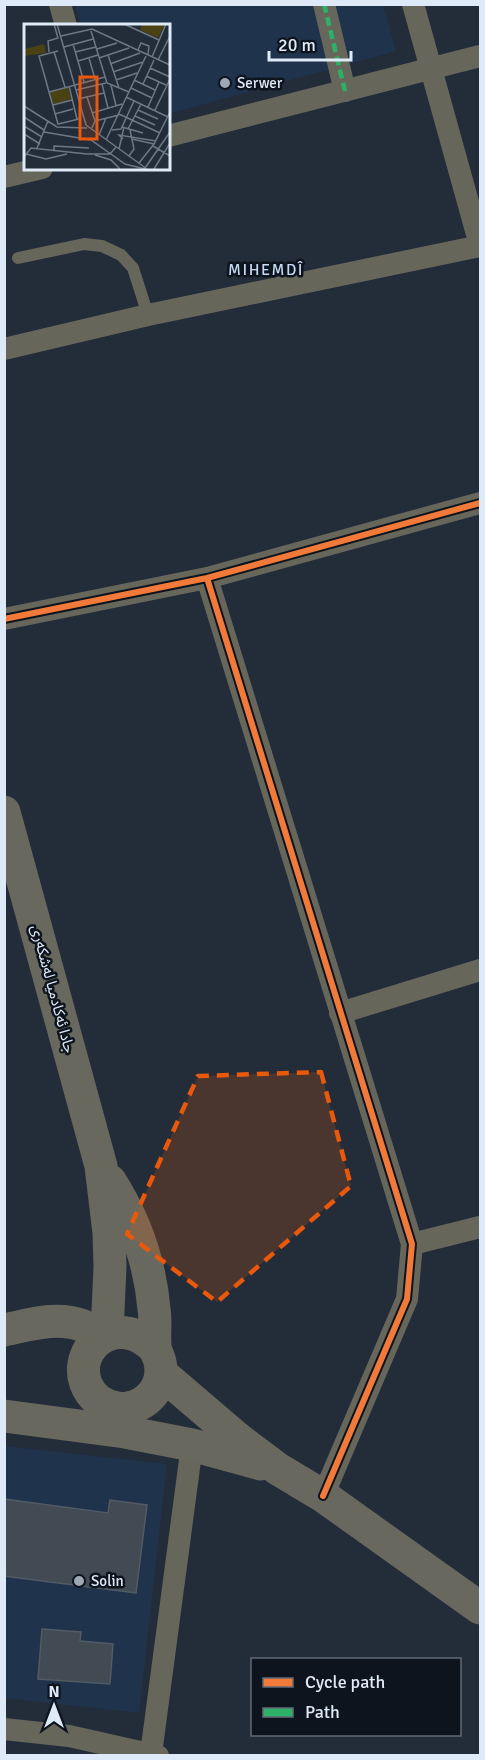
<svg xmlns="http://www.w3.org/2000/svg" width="485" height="1760" font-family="Signika,'Noto Sans Arabic',sans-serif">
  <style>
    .built { fill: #20334c }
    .building { fill: #424a54; stroke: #525a64; stroke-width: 1.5 }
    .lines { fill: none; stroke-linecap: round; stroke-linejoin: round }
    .lane { stroke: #67665b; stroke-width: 12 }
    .street { stroke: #67665b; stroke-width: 22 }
    .secondary { stroke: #69685e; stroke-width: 33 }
    .quiet { stroke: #2db169; stroke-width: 4.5; stroke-dasharray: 9 4.5; stroke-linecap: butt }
    .cycleway-casing { stroke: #0d141d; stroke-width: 10 }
    .cycleway { stroke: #f17a3a; stroke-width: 6 }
    .marked { fill: #e8590c; fill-opacity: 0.2; stroke: #e8590c; stroke-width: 4.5; stroke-dasharray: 12 8; stroke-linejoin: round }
    .poi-dot { fill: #9da8b5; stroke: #0d141d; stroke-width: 2 }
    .labels { text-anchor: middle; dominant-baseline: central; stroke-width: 5; stroke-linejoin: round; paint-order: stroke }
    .poi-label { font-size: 15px; fill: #dfeaf8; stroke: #0d141d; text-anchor: start }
    .street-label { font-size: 15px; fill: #dfeaf8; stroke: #0d141d }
    .neighbourhood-label { font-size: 16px; letter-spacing: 1.5px; fill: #c5d9f5; stroke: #0d141d }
    .inset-road { fill: none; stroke: #6e7885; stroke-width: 1.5 }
    .view { fill: #e8590c; fill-opacity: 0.15; stroke: #e8590c; stroke-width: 3 }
    .inset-edge { fill: none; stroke: #dfeaf8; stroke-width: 3 }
  </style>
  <rect width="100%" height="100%" fill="#232c39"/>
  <path class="built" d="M75 5H383L396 51 168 114V26L81 25Z
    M5 1446 167 1464 139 1713 5 1698Z"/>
  <path class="building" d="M4 1499 108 1513 110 1500 147 1505 136 1593 4 1576Z
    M42 1629 81 1632 80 1641 113 1644 110 1684 38 1679Z"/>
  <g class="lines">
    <path class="lane" d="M18 258 84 244 102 246 121 255 133 268 148 315"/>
    <path class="street" d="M60 4 66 26
      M324 4 345 91
      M413 4 480 245
      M168 136 480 56
      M4 177 42 168
      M4 349 148 315 480 246
      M207 578 412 1244 407 1299 323 1496
      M4 619 207 578 480 503
      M340 1013 480 970
      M412 1244 480 1227
      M4 1729 69 1736 158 1756
      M151 1754 192 1445"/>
    <path class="secondary" d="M4 812 101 1166 109 1233 110 1267 107 1333
      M110 1181C135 1220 150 1263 154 1309 156 1321 154 1333 155 1345 155 1352 159 1356 160 1362 165 1385 149 1405 127 1408 114 1410 99 1404 91 1393 64 1354 115 1307 155 1349
      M4 1330C29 1325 56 1316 81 1325 88 1328 95 1333 102 1338
      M161 1373 237 1438 278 1469 323 1496 480 1608
      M4 1416 125 1432 192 1445 261 1464"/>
    <path class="quiet" d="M324 4 345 91"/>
    <defs>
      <path id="cycleway" d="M207 578 412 1244 407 1299 323 1496
        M4 619 207 578 480 503"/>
    </defs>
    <use href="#cycleway" class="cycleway-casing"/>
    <use href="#cycleway" class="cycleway"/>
  </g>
  <path class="marked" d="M321 1072 351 1186 217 1302 127 1234 198 1076Z"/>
  <g class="poi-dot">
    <circle cx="225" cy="83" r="6"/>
    <circle cx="79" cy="1581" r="6"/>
  </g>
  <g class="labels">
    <g class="poi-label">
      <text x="237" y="83">Serwer</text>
      <text x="91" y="1581">Solin</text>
    </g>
    <g class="street-label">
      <text transform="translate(53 989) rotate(75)">جادا ئه‌كادميا له‌شكه‌رى</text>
    </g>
    <g class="neighbourhood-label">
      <text x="266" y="270">MIHEMDÎ</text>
    </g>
  </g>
  <g transform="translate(24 24)">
    <rect width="146" height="146" fill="#232c39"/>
    <path d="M118 0H141L134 14 116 6ZM20 20 22 29 0 32 1 25ZM44 63 47 75 29 80 26 68Z" fill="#4b4214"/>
    <path class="inset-road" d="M33 0 62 101M100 0 135 16M67 7 83 59 105 68M37 12 68 5 146 41M49 20 60 58M40 23 69 15M73 25 93 19M114 26 117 19 125 22 124 31M25 28 24 17 34 14 30 0M30 28 41 63M51 28 72 23M84 31 95 64M128 33 142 0M65 34 71 55M75 34 105 24M134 36 146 12M54 37 74 31M86 40 116 29M126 44 146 53M89 48 119 38M122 52 142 61M92 56 113 49M110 56 131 66M78 60 84 84M119 60 130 36M87 61 92 82M45 62 53 95M107 64 128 74M52 66 82 59M25 68 15 32 34 27M63 73 71 97 68 104M102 73 144 93M54 75 80 69M29 81 48 76M0 82 33 103 63 104M124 83 135 58M114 86 134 95M131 86 146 55M68 89 98 80M31 90 49 85M95 90 136 109M111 92 131 101M0 93 20 106M55 95 34 100 25 68 81 53M71 97 95 91M62 101 123 145M0 102 18 113M98 103 119 109M104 105 117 80M88 106 97 105 110 77M20 108 67 116 101 140 121 145M0 110 16 120M75 111 82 94M99 115 95 111 132 117M108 115 130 120M82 116 122 32M129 122 146 132M13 124 24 97M95 125 100 103M30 128V122L65 124M2 130 22 135 43 130M71 131 87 136 96 145M105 132 110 125 106 106M0 133 7 124 63 130H86L92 123M115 139 130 120 146 88M121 144 146 108M130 145 146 119"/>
    <path class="view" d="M56 53H73V115H56Z"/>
    <rect width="146" height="146" class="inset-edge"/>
  </g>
  <rect width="485" height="1760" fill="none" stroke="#dfeaf8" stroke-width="12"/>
  <rect x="251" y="1658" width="210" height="78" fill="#0d141d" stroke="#616a75" stroke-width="1.5"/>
  <rect x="263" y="1678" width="30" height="9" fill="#f17a3a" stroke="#616a75" stroke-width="1.5"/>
  <text x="305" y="1688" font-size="18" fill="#dfeaf8">Cycle path</text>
  <rect x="263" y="1708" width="30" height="9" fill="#2db169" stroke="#616a75" stroke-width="1.5"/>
  <text x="305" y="1718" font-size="18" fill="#dfeaf8">Path</text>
  <g transform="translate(54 1706)" stroke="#0d141d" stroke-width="4.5" paint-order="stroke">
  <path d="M0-4.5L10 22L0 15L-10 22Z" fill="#dfeaf8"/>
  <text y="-9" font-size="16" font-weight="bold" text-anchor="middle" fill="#dfeaf8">N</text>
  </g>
  <path d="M269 51v9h82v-9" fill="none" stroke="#dfeaf8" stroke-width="3"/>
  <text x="278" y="51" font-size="18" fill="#dfeaf8" stroke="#0d141d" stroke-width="4.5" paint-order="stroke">20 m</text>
</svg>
